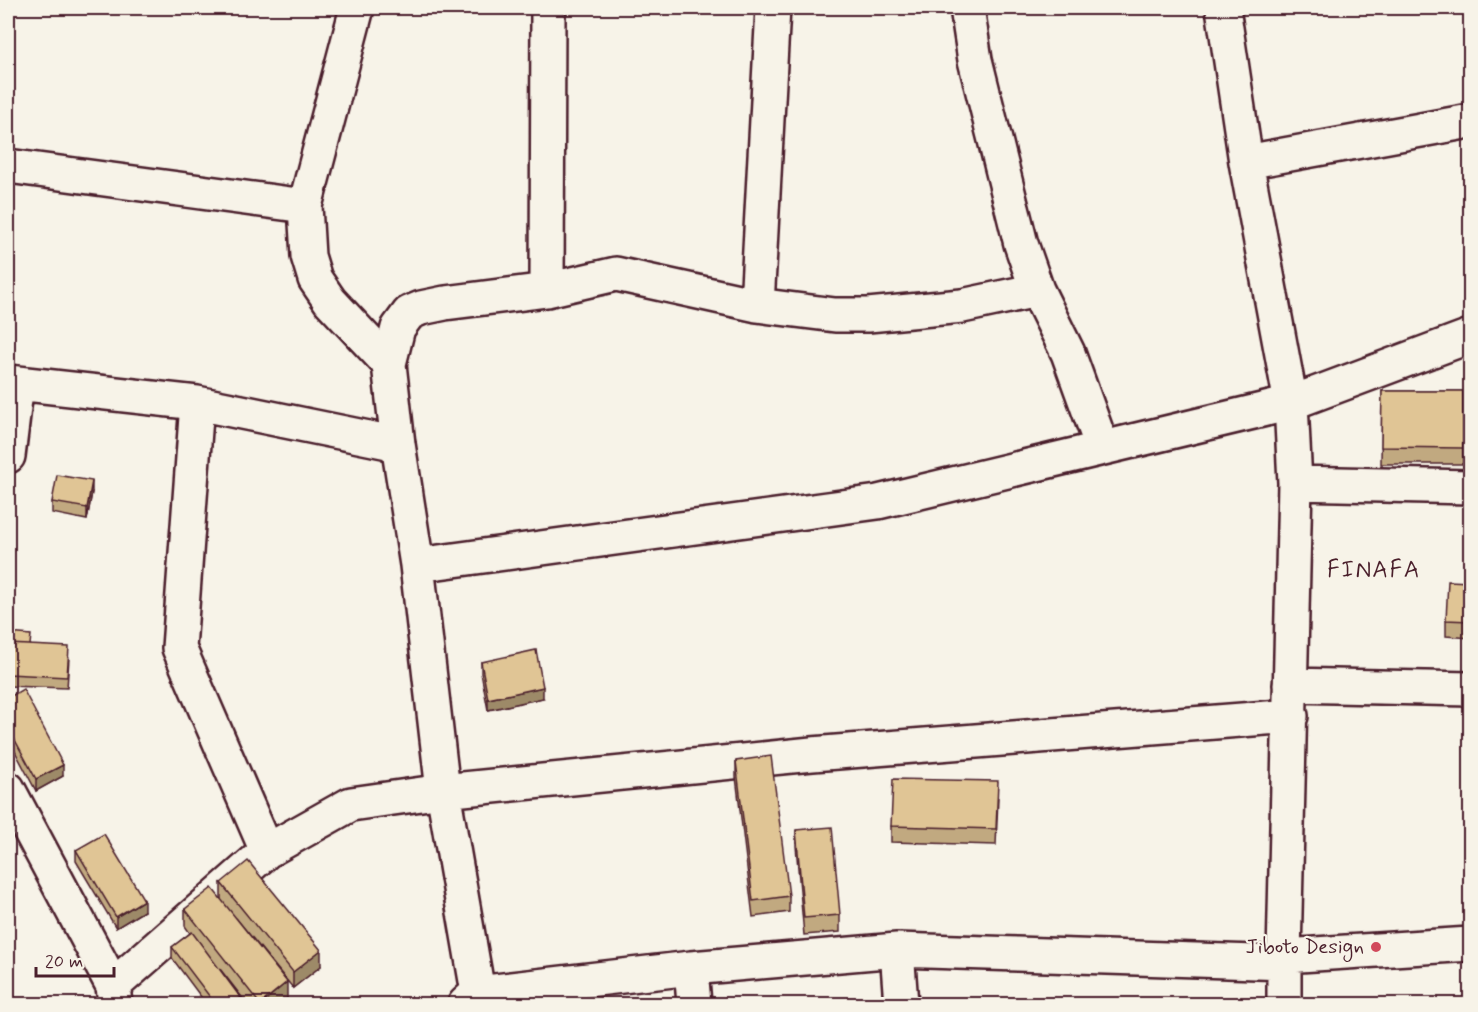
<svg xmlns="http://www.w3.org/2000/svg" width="1478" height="1012" font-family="Mynerve,sans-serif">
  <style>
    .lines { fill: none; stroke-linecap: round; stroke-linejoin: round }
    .minor-casing { stroke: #4a1f2b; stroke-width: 38 }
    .minor { stroke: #f7f3e8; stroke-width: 33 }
    .wall { fill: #c1a980; stroke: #4a1f2b; stroke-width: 1.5 }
    .shaded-wall { fill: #9d8a68; stroke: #4a1f2b; stroke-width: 1.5 }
    .building { fill: #e0c595; stroke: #4a1f2b; stroke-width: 1.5 }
    .poi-dot { fill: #d1495b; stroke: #f7f3e8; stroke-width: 2 }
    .labels { text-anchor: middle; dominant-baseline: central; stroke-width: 4.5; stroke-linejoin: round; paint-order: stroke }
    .poi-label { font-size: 21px; fill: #4a1f2b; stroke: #f7f3e8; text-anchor: end }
    .quarter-label { font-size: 24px; letter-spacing: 1.5px; fill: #4a1f2b; stroke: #f7f3e8 }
  </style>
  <rect width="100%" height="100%" fill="#f7f3e8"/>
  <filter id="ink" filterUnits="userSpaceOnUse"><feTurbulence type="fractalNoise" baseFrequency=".0167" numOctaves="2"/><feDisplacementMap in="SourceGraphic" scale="12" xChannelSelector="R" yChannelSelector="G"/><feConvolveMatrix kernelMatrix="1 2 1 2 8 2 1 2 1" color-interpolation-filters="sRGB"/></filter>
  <g filter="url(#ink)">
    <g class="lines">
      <defs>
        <path id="minor" d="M357 8 305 206 308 256 315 279 330 301 389 364
          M967 8 975 60 1021 244 1037 290 1068 353 1102 447
          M1223 8 1246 162 1291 403 1295 483 1284 956V1004
          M1246 162 1470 121
          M8 166 305 206
          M547 290 548 8
          M757 305 773 8
          M8 382 197 403 398 444
          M197 403 179 648 267 851
          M8 456 17 383
          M1295 483 1470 487
          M417 565 878 502 1291 403 1470 336
          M1290 685 1470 689
          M8 789 113 986 115 1004
          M897 950 901 1004
          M1284 956 1470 944
          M691 968 694 1004
          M113 986 267 851 351 804 443 791 812 754 1291 716
          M465 1004 477 993 691 968 897 950 1284 963
          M480 1004 443 791 417 565 398 444 389 364 398 328 409 313 421 308 445 303 547 290 616 274 757 305 835 315H868L962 306 1037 290"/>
      </defs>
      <use href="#minor" class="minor-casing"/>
      <use href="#minor" class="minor"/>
    </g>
    <path class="wall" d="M1470 351V446L1464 445V429Z
      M1382 391H1463V464H1381Z
      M92 492 87 520 52 513V502Z
      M1470 582V638L1446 636V620Z
      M8 633 30 645 69 658 67 688 8 686Z
      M481 662 543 698 488 710 481 673Z
      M8 698 63 776 36 791 8 738Z
      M736 761 789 896V912L753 917 736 777Z
      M998 798 996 845 891 842V826Z
      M796 830 840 915V932L804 935 796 846Z
      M76 850 144 911 116 928 76 861Z
      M221 883 321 966 293 988 236 918 287 998 280 1005H248L220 969 246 1005H207L172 958V947L190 933 185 926V909L221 899Z"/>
    <path class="shaded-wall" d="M92 481V492L87 520V508Z
      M543 687V698L488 710V699Z
      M63 765V776L36 791V779Z
      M144 900V911L116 928V917Z
      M321 950V966L293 988V972Z
      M287 982V998L280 1005H260Z"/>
    <path class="building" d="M1470 351V429H1464Z
      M1382 391H1463V448L1381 447Z
      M57 475 92 481 87 508 52 502Z
      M1448 581 1470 582V621L1446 620Z
      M8 633 31 635 30 645 8 644Z
      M8 644 69 647 67 677 8 674Z
      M536 650 543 687 488 699 481 662Z
      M23 689 63 765 36 779 8 727V698Z
      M771 756 789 896 753 901 736 761Z
      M893 779 998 781 996 829 891 826Z
      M832 827 840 915 804 918 796 830Z
      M104 834 144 900 116 917 76 850Z
      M248 861 321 950 293 972 221 883Z
      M212 888 287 982 260 1004 185 909Z
      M192 932 246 1005H216L172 947Z"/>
  </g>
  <circle class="poi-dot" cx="1376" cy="947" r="6"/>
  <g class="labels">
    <g class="poi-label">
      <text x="1364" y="947">Jiboto Design</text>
    </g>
    <g class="quarter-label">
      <text x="1374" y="570">FINAFA</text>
    </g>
  </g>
  <rect width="1478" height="1012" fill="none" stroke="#f7f3e8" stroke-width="30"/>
  <rect x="15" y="15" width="1448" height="982" fill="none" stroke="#4a1f2b" stroke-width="2" filter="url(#ink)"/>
  <path d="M36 967v9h78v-9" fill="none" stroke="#4a1f2b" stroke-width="3"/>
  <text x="45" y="967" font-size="18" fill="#4a1f2b" stroke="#f7f3e8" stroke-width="4.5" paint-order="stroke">20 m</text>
</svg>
